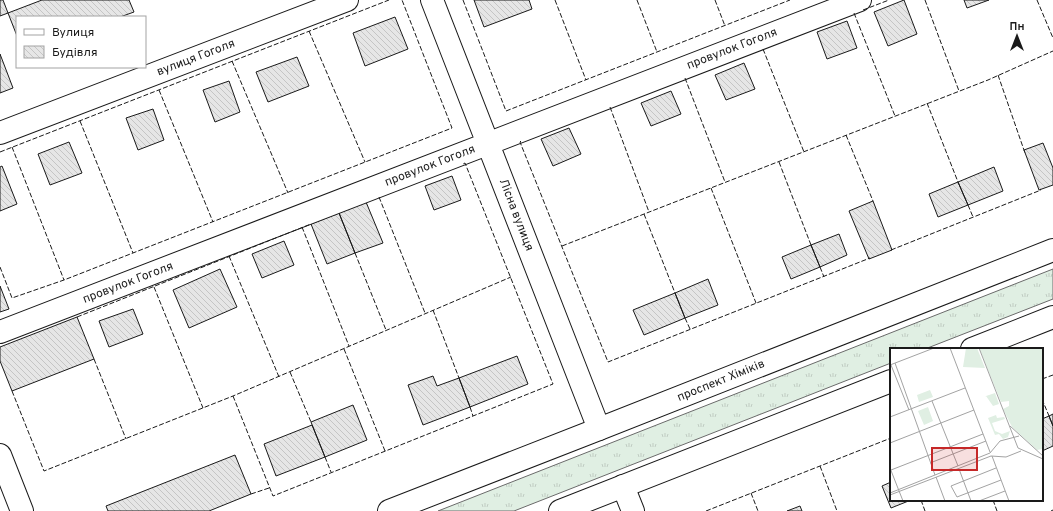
<svg xmlns="http://www.w3.org/2000/svg" width="1053" height="511" font-family="Overpass,sans-serif">
  <style>
    .grass { fill: url(#grass-tufts); stroke: #6a6a6a }
    .building { fill: url(#building-back-hatch); stroke: #1a1a1a }
    .lines { fill: none; stroke-linecap: round; stroke-linejoin: round }
    .minor-casing { stroke: #1a1a1a; stroke-width: 24 }
    .major-casing { stroke: #1a1a1a; stroke-width: 24 }
    .minor { stroke: #fff; stroke-width: 22 }
    .major { stroke: #fff; stroke-width: 22 }
    .fence { stroke: #1a1a1a; stroke-width: 1; stroke-dasharray: 5 2; stroke-linecap: butt }
    .labels { text-anchor: middle; dominant-baseline: central; stroke-width: 3; stroke-linejoin: round; paint-order: stroke }
    .street-label { font-size: 12px; fill: #1a1a1a; stroke: #fff }
    .inset-road { fill: none; stroke: #a3a3a3; stroke-width: 1 }
    .view { fill: #c62828; fill-opacity: 0.15; stroke: #c62828; stroke-width: 2 }
    .inset-edge { fill: none; stroke: #1a1a1a; stroke-width: 2 }
  </style>
  <defs>
    <pattern id="grass-tufts" width="24" height="20" patternUnits="userSpaceOnUse"><rect width="24" height="20" fill="#e0efe3"/><path d="M3 7l-1-3M5 7V3M7 7l1-3M15 17l-1-3M17 17v-4M19 17l1-3" fill="none" stroke="#c0ccc2"/></pattern>
    <pattern id="building-back-hatch" width="6" height="6" patternUnits="userSpaceOnUse"><rect width="6" height="6" fill="#e6e6e6"/><path d="M-1 5l2 2M0 0l6 6M5-1l2 2" fill="none" stroke="#c5c5c5"/></pattern>
  </defs>
  <rect width="100%" height="100%" fill="#fff"/>
  <path class="grass" d="M1053 269V299L925 349H891V363L514 511H438Z"/>
  <path class="building" d="M0 0H3L8 13 0 16Z
    M42 0H129L134 12 120 17H17V36L8 13Z
    M474 0H529L532 9 484 27Z
    M904 0 917 34 888 46 874 12Z
    M964 0H989L967 8Z
    M395 17 408 49 365 66 353 33Z
    M847 21 857 48 827 59 817 32Z
    M0 54 13 88 0 93Z
    M297 57 309 86 268 102 256 72Z
    M744 63 755 89 726 100 715 75Z
    M229 81 240 112 215 122 203 90Z
    M671 91 681 114 651 126 641 103Z
    M153 109 164 140 138 150 126 118Z
    M569 128 581 154 553 166 541 139Z
    M69 142 82 173 50 185 38 154Z
    M1043 143 1053 168V185L1039 190 1024 150Z
    M2 166 17 204 0 211V167Z
    M994 167 1003 191 968 205 958 182Z
    M452 176 461 200 434 210 425 186Z
    M958 182 968 205 938 217 929 194Z
    M873 201 892 250 869 259 849 211Z
    M366 202 383 243 355 253 339 213Z
    M339 213 355 253 327 264 311 224Z
    M839 234 847 255 820 267 811 245Z
    M284 241 294 265 262 278 252 254Z
    M811 245 820 267 791 279 782 257Z
    M220 269 237 307 189 328 173 290Z
    M708 279 718 305 685 318 675 293Z
    M0 286 9 309 0 312Z
    M675 293 685 318 644 335 633 310Z
    M133 309 143 334 109 347 99 321Z
    M77 317 94 359 12 391 0 361V347Z
    M517 356 528 384 470 407 459 378Z
    M433 376 437 386 459 378 470 407 423 425 408 385Z
    M353 405 367 440 325 457 311 422Z
    M1053 414V426L1049 416Z
    M1049 416 1053 426V446L1042 451V419Z
    M312 425 325 457 276 476 264 444Z
    M235 455 251 494 209 511H108L106 506Z
    M891 482V500H911L891 508 882 486Z
    M800 506 802 511H787Z"/>
  <g class="lines">
    <defs>
      <path id="minor" d="M432 0 599 429
        M0 133 347 0
        M0 332 860 0
        M0 455 22 511
        M623 486 633 511"/>
      <path id="major" d="M972 349 1053 317
        M389 511 599 429 1053 250
        M560 511 891 381"/>
    </defs>
    <use href="#minor" class="minor-casing"/>
    <use href="#major" class="major-casing"/>
    <use href="#minor" class="minor"/>
    <use href="#major" class="major"/>
    <path class="fence" d="M463 0 506 111 790 0
      M555 0 586 80
      M637 0 657 52
      M715 0 725 26
      M925 0 959 91
      M1037 0 1053 38
      M863 10 889 0
      M854 13 895 116
      M309 31 365 162
      M763 49 804 152
      M232 61 288 193
      M998 75 1025 153
      M685 78 725 182
      M159 90 213 222
      M927 103 958 182
      M610 107 649 212
      M80 121 133 253
      M846 135 873 201
      M521 141 520 142 608 362 870 258
      M12 147 64 280
      M0 152 389 0
      M779 162 811 245
      M711 188 756 303
      M379 197 425 313
      M968 205 973 217
      M644 214 675 293
      M302 227 349 346
      M562 246 988 80 1053 51
      M891 250 1041 190
      M355 253 386 330
      M229 256 279 377
      M0 267 12 298 64 280 452 128 402 0
      M820 267 824 277
      M154 287 203 408
      M433 310 459 378
      M77 317 311 224
      M685 318 690 329
      M344 349 385 451
      M94 359 126 439
      M290 372 311 422
      M1042 379 1053 375
      M12 391 44 471 233 396 511 277
      M233 396 273 496 553 384 465 163 463 164
      M1042 399 1049 416
      M470 407 473 416
      M325 457 331 472
      M820 466 837 511
      M751 493 758 511
      M251 494 269 488
      M921 500 925 511
      M993 500 997 511
      M706 511 891 438
      M1051 511 1053 510"/>
  </g>
  <g class="labels">
    <g class="street-label">
      <text transform="translate(732 49) rotate(-21)">провулок Гоголя</text>
      <text transform="translate(196 58) rotate(-21)">вулиця Гоголя</text>
      <text transform="translate(430 166) rotate(-21)">провулок Гоголя</text>
      <text transform="translate(516 215) rotate(69)">Лісна вулиця</text>
      <text transform="translate(128 283) rotate(-21)">провулок Гоголя</text>
      <text transform="translate(721 381) rotate(-22)">проспект Хіміків</text>
    </g>
  </g>
  <g transform="translate(890 348)">
    <rect width="153" height="153" fill="#fff"/>
    <path d="M76 0H87L95 20 73 19ZM89 0H153L152 101 147 102 122 79 113 61 119 58V53L111 54ZM105 45 109 56 103 58 96 48 87 51ZM106 67 107 70 114 69 115 71 102 75 105 83 112 86 120 83 118 89 113 91 109 86 105 87 98 70Z" fill="#e0efe3"/>
    <path d="M40 42 43 49 29 54 27 47ZM38 59 43 73 34 77 28 63Z" fill="#e0efe3"/>
    <path class="inset-road" d="M60 0 100 104M89 0 128 100 153 111M5 15 45 127M0 17 44 0M1 17 19 62M42 53 68 118M0 69 75 40M120 78 153 108M0 95 84 62M102 108 119 153M40 115 96 93M0 120 13 153M106 120 61 138 67 149 111 132M69 121 81 153M1 122 93 86M46 129 55 153M0 145 100 105 110 93 129 88M0 147 101 108 116 109 131 103M89 153 115 143"/>
    <path class="view" d="M42 100H87V122H42Z"/>
    <rect width="153" height="153" class="inset-edge"/>
  </g>
  <rect x="16" y="16" width="130" height="52" fill="#ffffff" stroke="#a3a3a3"/>
  <rect x="24" y="29" width="20" height="6" fill="#ffffff" stroke="#a3a3a3"/>
  <text x="52" y="36" font-size="12" fill="#1a1a1a">Вулиця</text>
  <rect x="24" y="46" width="20" height="12" fill="url(#building-back-hatch)" stroke="#a3a3a3"/>
  <text x="52" y="56" font-size="12" fill="#1a1a1a">Будівля</text>
  <g transform="translate(1017 36)" stroke="#ffffff" stroke-width="3" paint-order="stroke">
  <path d="M0-3L7 15L0 10L-7 15Z" fill="#1a1a1a"/>
  <text y="-6" font-size="11" font-weight="bold" text-anchor="middle" fill="#1a1a1a">Пн</text>
  </g>
</svg>
